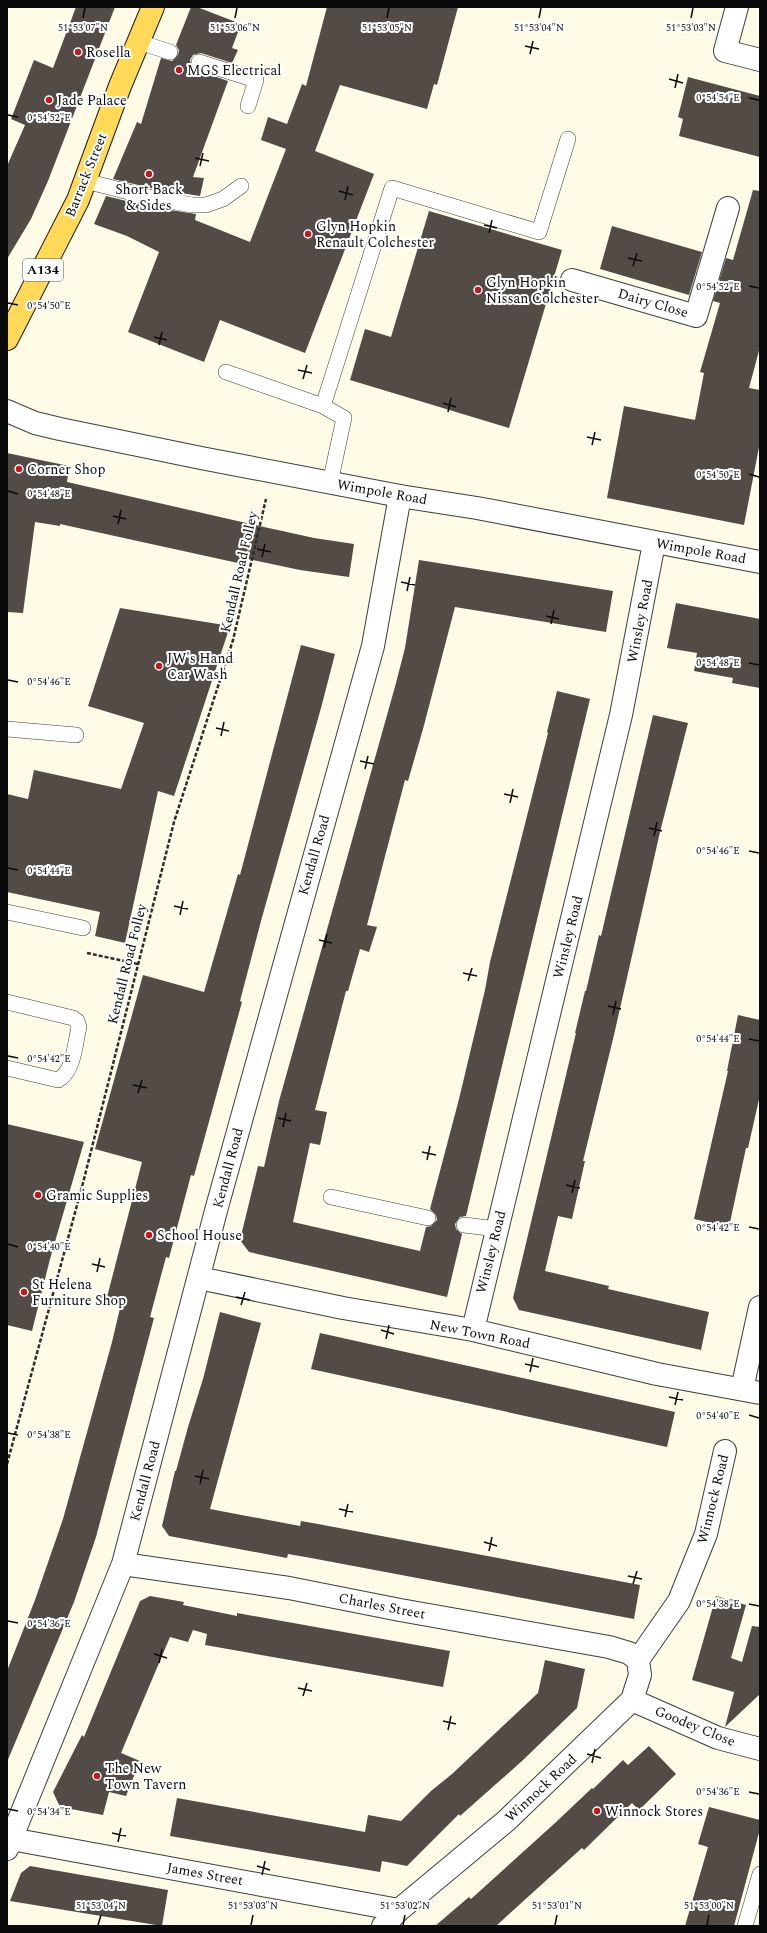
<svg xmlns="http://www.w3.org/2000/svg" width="767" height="1933" font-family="Spectral,serif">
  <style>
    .building { fill: #534b46 }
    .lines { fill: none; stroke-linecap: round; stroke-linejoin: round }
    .service-casing { stroke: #3d3d3d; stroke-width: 16 }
    .minor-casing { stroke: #3d3d3d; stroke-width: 24 }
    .tertiary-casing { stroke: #3d3d3d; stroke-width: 24 }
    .primary-casing { stroke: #1b1b1b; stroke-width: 24 }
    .path { stroke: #2c2c2c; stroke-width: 2.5; stroke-dasharray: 4 2; stroke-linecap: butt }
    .service { stroke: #fff; stroke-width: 15 }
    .minor { stroke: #fff; stroke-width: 22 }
    .tertiary { stroke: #fff; stroke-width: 22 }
    .primary { stroke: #ffd957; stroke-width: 22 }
    .ticks { fill: none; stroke: #0a0a0a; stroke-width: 1.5 }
    .poi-dot { fill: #c4181e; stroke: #fff; stroke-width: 1.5 }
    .labels { text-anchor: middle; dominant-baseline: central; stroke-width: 4; stroke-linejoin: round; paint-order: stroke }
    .shield { fill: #fff; stroke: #545454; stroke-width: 1 }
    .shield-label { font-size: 13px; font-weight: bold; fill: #0a0a0a }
    .poi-label { font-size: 14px; fill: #0a0a0a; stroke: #fff; text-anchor: start }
    .street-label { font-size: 14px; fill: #0a0a0a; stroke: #fff }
    .ticks-label { font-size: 10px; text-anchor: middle; fill: #0a0a0a; stroke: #fff; stroke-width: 4; stroke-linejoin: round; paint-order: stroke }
  </style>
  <rect width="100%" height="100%" fill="#fffbe7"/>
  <path class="building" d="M76 7H115L48 181 31 219 7 259V166L25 125 11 119 34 60 53 68Z
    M191 7H197L241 24 232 48 238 50 232 63 201 53 193 55 190 60 192 68 196 70 228 81 193 177 204 178 200 196 155 189 113 179 137 122 141 124 161 58 172 61 178 55 179 50 176 45Z
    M327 7H458L437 85 434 84 427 109 340 85 315 151 374 174 305 353 220 320 204 362 128 332 159 252 127 236 94 224 106 196 151 207 196 214 195 220 250 242 286 149 261 140 268 117 287 124 302 84 306 86Z
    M688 77 760 96V157L679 136 683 119 678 117Z
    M753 190 760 191V347L749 388 760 390V442L744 525 607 498 624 406 695 420 704 373 700 372 720 303 713 301 726 258 733 260Z
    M429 211 562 250 509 428 350 380 365 329 391 337Z
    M612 226 702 252 689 295 600 269Z
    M7 453 69 466 67 482 255 525 314 538 354 544 349 577 300 570 248 559 247 565 60 524V526L35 522 23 613 7 612Z
    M419 560 613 591 606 632 455 607 423 729 408 781 405 780 367 925 377 927 369 952 360 949 348 991H346L315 1110 327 1112 320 1145 310 1143 293 1222 420 1251 426 1227 431 1226 437 1220 436 1215 430 1209 459 1099 485 990 490 962 548 733 547 732 557 691 590 699 466 1216 460 1217 455 1224 456 1229 462 1234 447 1297 249 1252 240 1240 258 1166 264 1167 279 1101 396 683 405 648Z
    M676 603 760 619V688L732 683 733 678 694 671 697 653 667 648Z
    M120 608 230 626 174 796 158 791 125 943 95 936 100 912 7 892V794L28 799 34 770 121 789 144 723 88 706Z
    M301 645 335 654 321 708 261 921 240 1001 242 1002 194 1176 191 1175 169 1258 166 1257 150 1317 154 1318 96 1537 74 1602 7 1762V1671L35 1600 63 1519 112 1342 121 1304 106 1301 142 1162 95 1149 143 975 204 992 238 874 240 875Z
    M653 715 688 723 660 832 614 1035 583 1161H585L572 1219 558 1216 545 1271 609 1286 608 1289 709 1312 701 1350 519 1310 513 1298 576 1033H575L585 991H586L599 935 601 936Z
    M738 1015 760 1020V1095L748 1148H746L729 1227 694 1219 728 1071H727Z
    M7 1124 84 1142 50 1259 32 1331 7 1325Z
    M220 1312 261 1323 210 1509 300 1526 301 1521 318 1524 640 1585 634 1619 311 1558 288 1554 287 1558 169 1536 162 1526 175 1471H176L188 1427 203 1379Z
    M320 1333 675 1412 667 1447 311 1369Z
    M150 1596 184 1602 183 1605 237 1616V1613L450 1651 443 1687 205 1645 207 1634 193 1630 188 1642 170 1637 121 1753 140 1761 126 1796 109 1792 103 1815 60 1807 53 1792 82 1735 84 1737 140 1601Z
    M716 1596 746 1605 731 1658 742 1662 752 1626 760 1627V1694L725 1727 736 1685 734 1692 692 1680Z
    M545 1660 585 1669 577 1708 522 1761 460 1816 459 1814 407 1866 382 1861 380 1872 170 1836 177 1798 365 1832 368 1815 401 1821 431 1791 452 1774 538 1693Z
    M649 1746 676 1774 639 1810 632 1803 584 1850 582 1848 496 1926H435L469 1897 471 1899 555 1823 592 1788 593 1789 623 1760 628 1765Z
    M709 1807 760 1820V1829L734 1926H685L708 1847 698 1844Z
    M30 1866 168 1890 162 1926 10 1901 21 1873Z"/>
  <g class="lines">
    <defs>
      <path id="service" d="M139 42 170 52
        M199 62 256 80 248 106
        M85 181 153 198 192 205H206L223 199 241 186
        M226 372 323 406 344 418 330 483
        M323 406 392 188 539 232 568 139
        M7 729 76 735
        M7 912 83 928
        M7 1002 73 1018 77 1021 79 1027C75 1043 74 1072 58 1080L7 1068
        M331 1197 428 1218
        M464 1225 497 1229
        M745 1926 760 1874"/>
      <path id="minor" d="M737 7 725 51 760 60
        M572 280 696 316 728 208
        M199 1278 343 1308 473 1330 657 1374 760 1393
        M473 1330 621 715 654 543
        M742 1389 760 1307
        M123 1564 289 1588 400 1610 609 1647 629 1653 638 1660
        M632 1700 718 1738 760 1749
        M11 1839 399 1910
        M7 1849 123 1564 217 1207 373 646 400 496
        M383 1926 399 1910 506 1821 632 1700 640 1675 638 1660 679 1601 706 1534 725 1451"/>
      <path id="tertiary" d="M7 411 35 423 60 429 201 458 400 496 477 508 760 562"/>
      <path id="primary" d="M7 339 78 200 120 86 153 7"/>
    </defs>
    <use href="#service" class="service-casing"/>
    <use href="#minor" class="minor-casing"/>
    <use href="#tertiary" class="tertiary-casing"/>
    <use href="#primary" class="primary-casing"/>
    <path class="path" d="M87 953 138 964
      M7 1464 83 1183 174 822 233 640 266 499"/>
    <use href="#service" class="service"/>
    <use href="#minor" class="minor"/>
    <use href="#tertiary" class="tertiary"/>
    <use href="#primary" class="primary"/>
  </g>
  <path class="ticks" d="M83 18 85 8M235 18 237 8M387 18 389 8M539 18 541 8M691 18 693 8M525 46 539 49M530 54 533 41M669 79 683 83M675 88 678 74M749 98 759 100M8 115 18 117M195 158 209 161M200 166 203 153M339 191 353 195M345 200 348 186M484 225 497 228M489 233 492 220M628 258 642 261M633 266 637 253M749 286 759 288M8 303 18 305M154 337 167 340M159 345 162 332M298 370 312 373M303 379 307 365M443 403 456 407M448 412 451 398M587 437 601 440M592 445 595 432M749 474 759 477M8 491 18 494M113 516 126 519M118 524 121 510M257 549 271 552M262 557 265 544M401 582 415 585M407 591 410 577M546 616 559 619M551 624 554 610M749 663 759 665M8 680 18 682M216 728 229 731M221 736 224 722M360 761 374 764M365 769 368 756M504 794 518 797M510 803 513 789M649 828 662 831M654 836 657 822M749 851 759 853M8 868 18 870M174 906 188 909M180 915 183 901M319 940 332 943M324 948 327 934M463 973 477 976M468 981 472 968M608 1006 621 1009M613 1015 616 1001M749 1039 759 1041M8 1056 18 1058M133 1085 147 1088M138 1093 142 1080M278 1118 291 1121M283 1127 286 1113M422 1152 436 1155M427 1160 430 1146M566 1185 580 1188M572 1193 575 1180M749 1227 759 1229M8 1244 18 1247M92 1264 105 1267M97 1272 100 1258M236 1297 250 1300M241 1305 245 1292M381 1330 394 1334M386 1339 389 1325M525 1364 539 1367M530 1372 533 1358M669 1397 683 1400M675 1405 678 1392M749 1415 759 1418M8 1433 18 1435M195 1476 209 1479M200 1484 203 1470M339 1509 353 1512M345 1517 348 1504M484 1542 497 1546M489 1551 492 1537M628 1576 642 1579M633 1584 637 1571M749 1604 759 1606M8 1621 18 1623M154 1654 167 1658M159 1663 162 1649M298 1688 312 1691M303 1696 307 1683M443 1721 456 1724M448 1730 451 1716M587 1754 601 1758M592 1763 595 1749M749 1792 759 1794M8 1809 18 1811M112 1833 126 1836M118 1842 121 1828M257 1866 270 1870M262 1875 265 1861M98 1925 101 1915M251 1925 253 1915M403 1925 405 1915M555 1925 557 1915M707 1925 709 1915"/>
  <g class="poi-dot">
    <circle cx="78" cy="52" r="4"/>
    <circle cx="179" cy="70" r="4"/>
    <circle cx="49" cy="100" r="4"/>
    <circle cx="149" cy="174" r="4"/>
    <circle cx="308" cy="234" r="4"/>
    <circle cx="478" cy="290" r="4"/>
    <circle cx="19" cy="469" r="4"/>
    <circle cx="159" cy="666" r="4"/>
    <circle cx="38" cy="1195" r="4"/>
    <circle cx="149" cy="1235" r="4"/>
    <circle cx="24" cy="1292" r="4"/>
    <circle cx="97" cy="1776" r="4"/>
    <circle cx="597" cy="1811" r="4"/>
  </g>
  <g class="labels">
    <rect class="shield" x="23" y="259" width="40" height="22" rx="3"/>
    <g class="shield-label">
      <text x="43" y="270">A134</text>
    </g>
    <g class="poi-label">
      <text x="86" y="52">Rosella</text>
      <text x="187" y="70">MGS Electrical</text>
      <text x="57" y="100">Jade Palace</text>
      <text x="149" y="189" text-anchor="middle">Short Back<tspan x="149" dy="16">&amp; Sides</tspan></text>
      <text x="316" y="226">Glyn Hopkin<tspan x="316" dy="16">Renault Colchester</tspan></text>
      <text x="486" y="282">Glyn Hopkin<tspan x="486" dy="16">Nissan Colchester</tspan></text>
      <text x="27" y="469">Corner Shop</text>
      <text x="167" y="658">JW's Hand<tspan x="167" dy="16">Car Wash</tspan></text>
      <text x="46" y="1195">Gramic Supplies</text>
      <text x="157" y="1235">School House</text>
      <text x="32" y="1284">St Helena<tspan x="32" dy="16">Furniture Shop</tspan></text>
      <text x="105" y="1768">The New<tspan x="105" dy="16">Town Tavern</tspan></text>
      <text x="605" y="1811">Winnock Stores</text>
    </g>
    <g class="street-label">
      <text transform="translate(86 175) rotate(-68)">Barrack Street</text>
      <text transform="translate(653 303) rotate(16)">Dairy Close</text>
      <text transform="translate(382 492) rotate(10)">Wimpole Road</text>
      <text transform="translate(701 551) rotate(10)">Wimpole Road</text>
      <text transform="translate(239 572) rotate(-77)">Kendall Road Folley</text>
      <text transform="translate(640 621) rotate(-79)">Winsley Road</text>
      <text transform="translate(314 855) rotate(-74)">Kendall Road</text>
      <text transform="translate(568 937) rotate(-76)">Winsley Road</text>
      <text transform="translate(127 964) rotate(-76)">Kendall Road Folley</text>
      <text transform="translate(228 1168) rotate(-75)">Kendall Road</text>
      <text transform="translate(491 1252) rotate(-76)">Winsley Road</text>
      <text transform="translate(480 1334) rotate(11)">New Town Road</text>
      <text transform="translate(145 1481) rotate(-75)">Kendall Road</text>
      <text transform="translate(713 1499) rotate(-76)">Winnock Road</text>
      <text transform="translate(382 1606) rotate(11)">Charles Street</text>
      <text transform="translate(695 1726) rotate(22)">Goodey Close</text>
      <text transform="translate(541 1788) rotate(-43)">Winnock Road</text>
      <text transform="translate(205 1874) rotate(10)">James Street</text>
    </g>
  </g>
  <g class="ticks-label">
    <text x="83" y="31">51°53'07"N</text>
    <text x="235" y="31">51°53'06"N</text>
    <text x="387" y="31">51°53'05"N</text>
    <text x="539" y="31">51°53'04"N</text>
    <text x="691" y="31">51°53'03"N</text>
    <text x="718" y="101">0°54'54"E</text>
    <text x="49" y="121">0°54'52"E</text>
    <text x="718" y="290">0°54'52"E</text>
    <text x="49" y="309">0°54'50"E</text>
    <text x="718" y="478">0°54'50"E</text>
    <text x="49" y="497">0°54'48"E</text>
    <text x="718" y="666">0°54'48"E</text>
    <text x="49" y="685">0°54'46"E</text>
    <text x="718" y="854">0°54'46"E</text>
    <text x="49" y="874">0°54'44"E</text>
    <text x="718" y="1042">0°54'44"E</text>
    <text x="49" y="1062">0°54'42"E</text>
    <text x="718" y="1231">0°54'42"E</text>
    <text x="49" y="1250">0°54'40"E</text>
    <text x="718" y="1419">0°54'40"E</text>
    <text x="49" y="1438">0°54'38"E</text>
    <text x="718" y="1607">0°54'38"E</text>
    <text x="49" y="1627">0°54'36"E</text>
    <text x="718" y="1795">0°54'36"E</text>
    <text x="49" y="1815">0°54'34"E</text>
    <text x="101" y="1909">51°53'04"N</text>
    <text x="253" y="1909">51°53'03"N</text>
    <text x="405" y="1909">51°53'02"N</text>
    <text x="557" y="1909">51°53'01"N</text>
    <text x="709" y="1909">51°53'00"N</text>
  </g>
  <rect width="767" height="1933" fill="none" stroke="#0a0a0a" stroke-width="16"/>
</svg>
